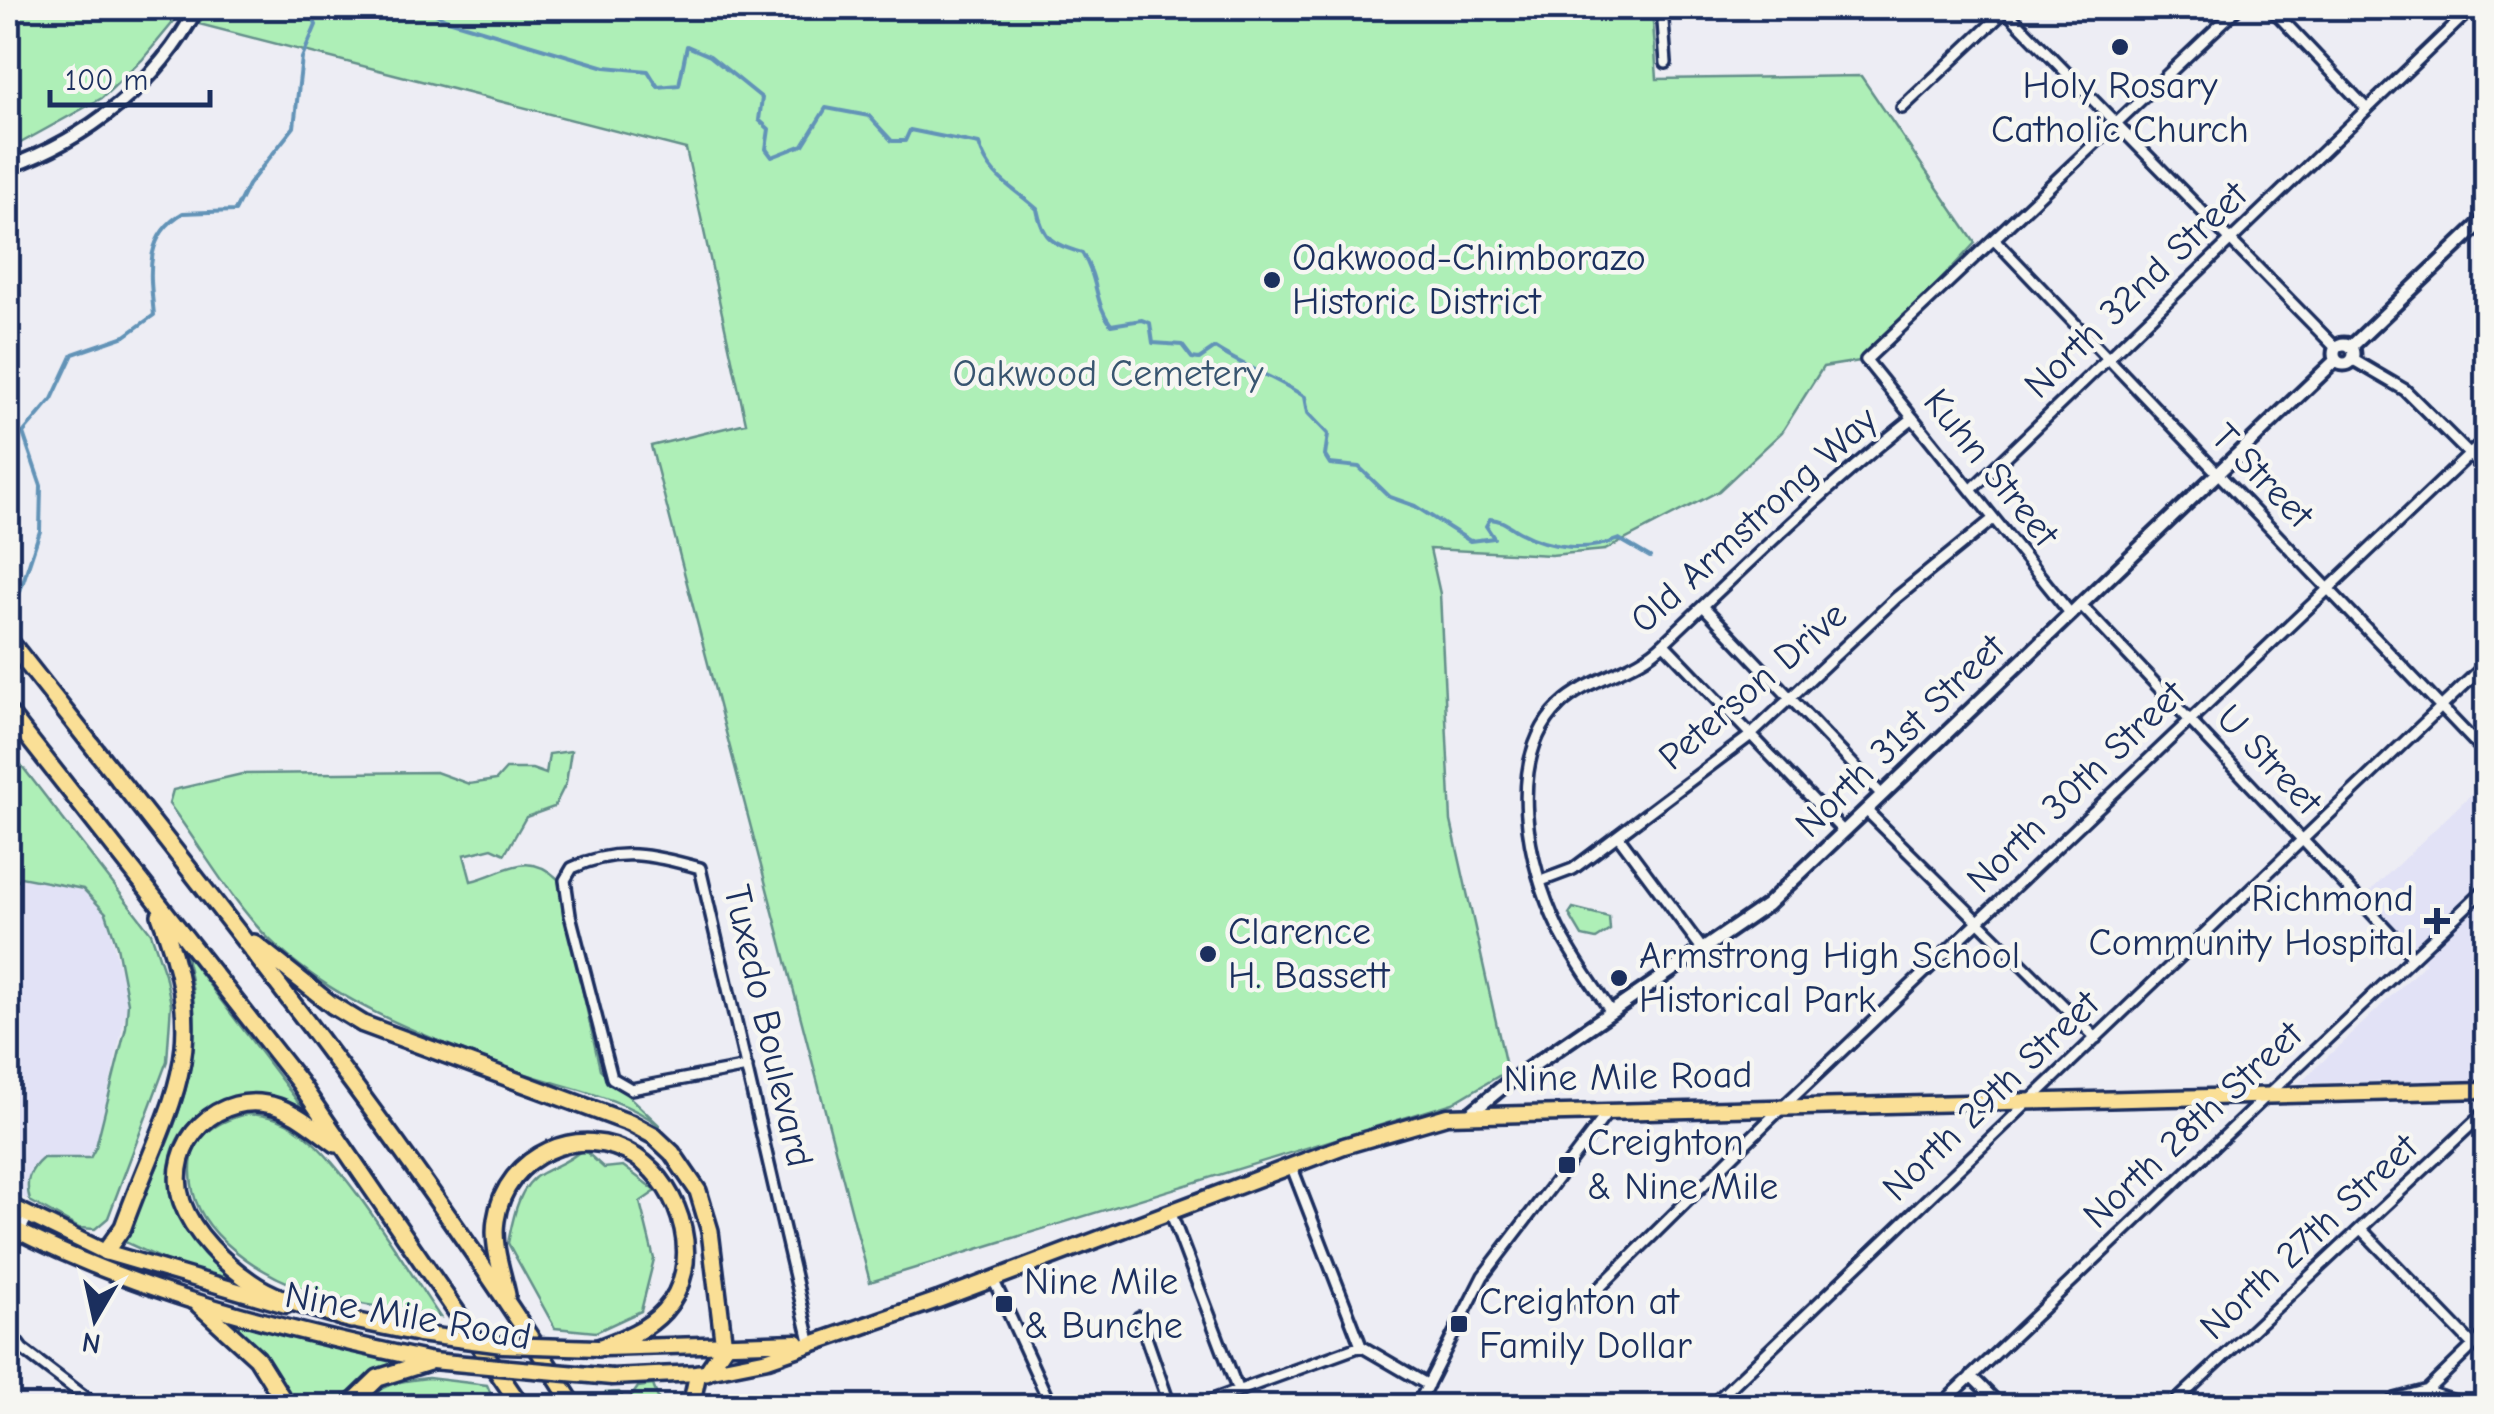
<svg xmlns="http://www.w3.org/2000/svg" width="2494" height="1414" font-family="'Comic Neue',sans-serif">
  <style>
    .built { fill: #e2e2f6 }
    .green { fill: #aeefb7; stroke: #648f8a; stroke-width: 2.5 }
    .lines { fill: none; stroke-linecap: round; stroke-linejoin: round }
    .stream { stroke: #6293b7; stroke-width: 4 }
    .minor-casing { stroke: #1b2f5e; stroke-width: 16 }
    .tertiary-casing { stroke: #1b2f5e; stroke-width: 19 }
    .primary-casing { stroke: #1b2f5e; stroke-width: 21 }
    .motorway-casing { stroke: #1b2f5e; stroke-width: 22 }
    .minor { stroke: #f6f6f2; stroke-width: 9 }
    .tertiary { stroke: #f6f6f2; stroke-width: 11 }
    .primary { stroke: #fadf96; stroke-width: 14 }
    .motorway { stroke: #fadf96; stroke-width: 15 }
    .primary-bridge-casing { stroke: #1b2f5e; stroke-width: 21; stroke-linecap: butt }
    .primary-bridge { stroke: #fadf96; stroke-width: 14 }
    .poi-dot { fill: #1b2f5e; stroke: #f6f6f2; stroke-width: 4 }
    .labels { text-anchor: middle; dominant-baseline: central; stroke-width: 9; stroke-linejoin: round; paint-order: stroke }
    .poi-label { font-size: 38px; fill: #1b2f5e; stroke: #f6f6f2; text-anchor: start }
    .street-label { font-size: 38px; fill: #1b2f5e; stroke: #f6f6f2 }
    .park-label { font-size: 38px; fill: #385570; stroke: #f6f6f2 }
  </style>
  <rect width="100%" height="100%" fill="#ededf4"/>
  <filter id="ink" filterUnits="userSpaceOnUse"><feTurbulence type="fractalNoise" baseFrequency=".01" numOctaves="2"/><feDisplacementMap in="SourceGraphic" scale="20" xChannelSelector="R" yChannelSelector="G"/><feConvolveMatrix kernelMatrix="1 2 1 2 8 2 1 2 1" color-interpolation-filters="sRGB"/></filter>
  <g filter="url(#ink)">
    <path class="built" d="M2486 780V1080L2300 1083 2426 963 2364 897Z
      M21 877 83 889 106 913 128 1003 96 1147 90 1158H43L32 1168 26 1186 30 1201 8 1190V890Z"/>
    <path class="green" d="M8 8H185L142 60 102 98 8 150Z
      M210 8H1652L1657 79 1861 76 1975 243 1866 360 1823 367 1782 432 1719 491 1605 550 1551 555 1430 549 1440 594 1451 821 1507 1071 1453 1103 870 1282 651 446 746 423 686 149 199 24Z
      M8 748 151 933 165 974 171 1004 167 1061 108 1218 95 1229 79 1228 30 1201C25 1182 28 1171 43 1158H90L96 1147 126 1027 128 1003 117 946 106 913 83 889 21 877 8 890Z
      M571 751 566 783 554 807 526 817 505 854 492 848 464 855 471 881C505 873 527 849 558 879L600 1069 660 1126C618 1094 560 1087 511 1069 428 1037 334 1004 269 939 234 905 199 844 169 804L173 790 242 774 436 772 469 784 496 780 506 769H532L546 774 549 754Z
      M1573 908 1609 917 1610 930 1596 939 1582 936 1569 914Z
      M185 953 302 1107 299 1110C225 1068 142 1133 177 1213 189 1240 219 1259 237 1282L173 1264 125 1242C166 1140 216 1066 185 953Z
      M246 1114C266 1115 281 1118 298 1130 342 1159 408 1270 440 1317 360 1303 288 1300 225 1242 203 1221 190 1200 191 1168 191 1136 219 1121 246 1114Z
      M583 1149 604 1168 623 1166 656 1191 640 1202 654 1259 641 1311 596 1332 555 1328 508 1243C513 1219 518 1185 542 1173 558 1164 569 1162 583 1149Z
      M234 1323 397 1362 369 1375 340 1406H295L273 1367Z
      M428 1378 487 1385 496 1406H361C380 1383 399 1381 428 1378Z
      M653 1385 661 1406 602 1403 605 1393 619 1392 627 1403 638 1387Z"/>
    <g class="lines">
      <path class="stream" d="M426 8 445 19 605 67 648 71 658 87 679 85 687 46 710 56 762 98 759 120 769 129 766 149 772 157 803 145 826 108 869 116 892 141H905L910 130 979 144C989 178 1013 187 1037 209 1043 240 1053 244 1082 253 1100 282 1093 300 1111 325L1142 320 1150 323 1153 343 1182 345 1192 358 1199 359 1215 348C1244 367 1277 378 1305 397L1308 413 1328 434 1325 456 1330 464 1359 467 1390 497 1415 506 1470 541 1494 538 1486 526 1490 519C1504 520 1508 526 1519 532 1551 549 1587 552 1619 539L1650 557
        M13 612 40 531 41 486 23 433 52 399 73 354 125 336 154 315C150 275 143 236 183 213L235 211 248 185 294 127 302 58 316 25 309 8"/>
      <defs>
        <path id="minor" d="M1662 8 1666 63
          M2003 8 2336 348
          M2271 8 2366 108
          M1902 108 2008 8
          M1994 239 2486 754
          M2352 359 2405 390 2486 471
          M1971 490 2472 8
          M2080 604 2413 957
          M1703 606 1882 795
          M2070 613 1866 360 2238 8
          M1664 644 1843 831
          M1866 810 2096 1038
          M1619 837 1703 950
          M1541 881 1573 869 1751 735 1896 598 1993 519
          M1611 1012C1593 985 1573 958 1558 928 1528 866 1504 759 1560 705 1589 677 1635 672 1664 643 1745 566 1825 488 1913 418
          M747 1067 631 1089 612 1078 570 915 565 880 572 868C617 846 654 855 700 868L810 1341
          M1291 1165 1361 1346 1428 1385
          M1170 1211 1238 1391
          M2362 1230 2473 1345
          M8 1254 28 1216
          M993 1279 1051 1406
          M1580 1307 1767 1122 2486 439
          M1139 1317 1170 1406
          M8 1330 22 1349 97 1406
          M1971 1376 2001 1406
          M2424 1391 2470 1406
          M1196 1406 1361 1346
          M1417 1406 1483 1276 1608 1112
          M1711 1406 2486 664
          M1940 1406 2486 888
          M2171 1406 2486 1111
          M2387 1406 2395 1399 2421 1392
          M2411 1406 2486 1333"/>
        <path id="tertiary" d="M8 167C88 139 157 84 197 8
          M2334 354a10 10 0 1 1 20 0a10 10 0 1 1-20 0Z
          M2351 347 2486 218
          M1471 1113 1505 1085 1767 905 2336 360"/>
        <path id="primary" d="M8 1205 105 1252 286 1305
          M8 1226C142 1295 285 1330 432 1361
          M342 1318 419 1334
          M604 1348 797 1342
          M612 1377 698 1373 768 1359 938 1300 1344 1146 1447 1116 2486 1090"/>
        <path id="motorway" d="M8 639C204 888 406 1137 574 1406
          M8 712 299 1082 521 1406
          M254 943 332 1005 363 1024 630 1123 654 1136 672 1153 698 1191 710 1231 724 1347 707 1372
          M336 1144C318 1131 299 1114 278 1107 219 1087 163 1143 182 1202 193 1234 225 1264 251 1282 279 1302 319 1309 351 1320
          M105 1252 123 1227C170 1097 214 1055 160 915
          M507 1295C502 1271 492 1246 496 1220 505 1155 581 1121 636 1157 683 1188 705 1266 664 1311 646 1331 622 1339 598 1348
          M199 1305 257 1358 287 1406
          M349 1406 378 1378 432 1361
          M691 1406 698 1373"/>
      </defs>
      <use href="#minor" class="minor-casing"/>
      <use href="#tertiary" class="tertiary-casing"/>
      <use href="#primary" class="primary-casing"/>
      <use href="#motorway" class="motorway-casing"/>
      <use href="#minor" class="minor"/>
      <use href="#tertiary" class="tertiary"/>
      <use href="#primary" class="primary"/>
      <use href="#motorway" class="motorway"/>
      <defs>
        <path id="primary-bridge" d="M419 1334 503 1345 598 1348
          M432 1361 612 1377"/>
      </defs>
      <use href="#primary-bridge" class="primary-bridge-casing"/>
      <use href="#primary-bridge" class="primary-bridge"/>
    </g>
  </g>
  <g class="poi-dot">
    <circle cx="2120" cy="47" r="10"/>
    <circle cx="1272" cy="280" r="10"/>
    <path d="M2432 906h10v10h10v10h-10v10h-10v-10h-10v-10h10z"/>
    <circle cx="1208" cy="954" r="10"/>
    <circle cx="1619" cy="978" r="10"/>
    <rect x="1557" y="1155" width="20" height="20" rx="5"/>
    <rect x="994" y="1294" width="20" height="20" rx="5"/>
    <rect x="1449" y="1314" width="20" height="20" rx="5"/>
  </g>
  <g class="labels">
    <g class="poi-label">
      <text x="2120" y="86" text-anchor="middle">Holy Rosary<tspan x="2120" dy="44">Catholic Church</tspan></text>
      <text x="1292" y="258">Oakwood-Chimborazo<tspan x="1292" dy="44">Historic District</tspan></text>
      <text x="2414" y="899" text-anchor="end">Richmond<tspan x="2414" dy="44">Community Hospital</tspan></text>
      <text x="1228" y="932">Clarence<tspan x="1228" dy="44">H. Bassett</tspan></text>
      <text x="1639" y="956">Armstrong High School<tspan x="1639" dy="44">Historical Park</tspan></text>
      <text x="1587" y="1143">Creighton<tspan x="1587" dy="44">&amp; Nine Mile</tspan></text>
      <text x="1024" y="1282">Nine Mile<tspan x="1024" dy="44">&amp; Bunche</tspan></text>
      <text x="1479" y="1302">Creighton at<tspan x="1479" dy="44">Family Dollar</tspan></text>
    </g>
    <g class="street-label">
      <text transform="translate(2136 290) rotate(-44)">North 32nd Street</text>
      <text transform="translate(1991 468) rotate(51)">Kuhn Street</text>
      <text transform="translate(2262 476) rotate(46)">T Street</text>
      <text transform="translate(1754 520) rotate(-42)">Old Armstrong Way</text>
      <text transform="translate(1753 686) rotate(-41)">Peterson Drive</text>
      <text transform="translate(1900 736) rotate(-44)">North 31st Street</text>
      <text transform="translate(2269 760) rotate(47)">U Street</text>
      <text transform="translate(2076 787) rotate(-44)">North 30th Street</text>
      <text transform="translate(768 1026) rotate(77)">Tuxedo Boulevard</text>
      <text transform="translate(1628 1077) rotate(-1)">Nine Mile Road</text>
      <text transform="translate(1991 1096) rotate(-44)">North 29th Street</text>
      <text transform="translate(2193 1125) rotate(-43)">North 28th Street</text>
      <text transform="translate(2309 1237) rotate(-43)">North 27th Street</text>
      <text transform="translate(408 1316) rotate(10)">Nine Mile Road</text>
    </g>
    <g class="park-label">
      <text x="1108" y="374">Oakwood Cemetery</text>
    </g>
  </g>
  <rect width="2494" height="1414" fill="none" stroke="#f6f6f2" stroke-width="40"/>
  <rect x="20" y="20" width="2454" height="1374" fill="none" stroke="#1b2f5e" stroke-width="4" filter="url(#ink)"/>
  <g transform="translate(95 1319) rotate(189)" stroke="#f6f6f2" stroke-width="8" paint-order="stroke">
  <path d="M0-8L18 38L0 25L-18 38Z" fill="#1b2f5e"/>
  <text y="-15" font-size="28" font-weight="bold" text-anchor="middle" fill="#1b2f5e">N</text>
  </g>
  <path d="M50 90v15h160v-15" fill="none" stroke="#1b2f5e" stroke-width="5"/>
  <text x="65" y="90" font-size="30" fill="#1b2f5e" stroke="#f6f6f2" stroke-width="8" paint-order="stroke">100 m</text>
</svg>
